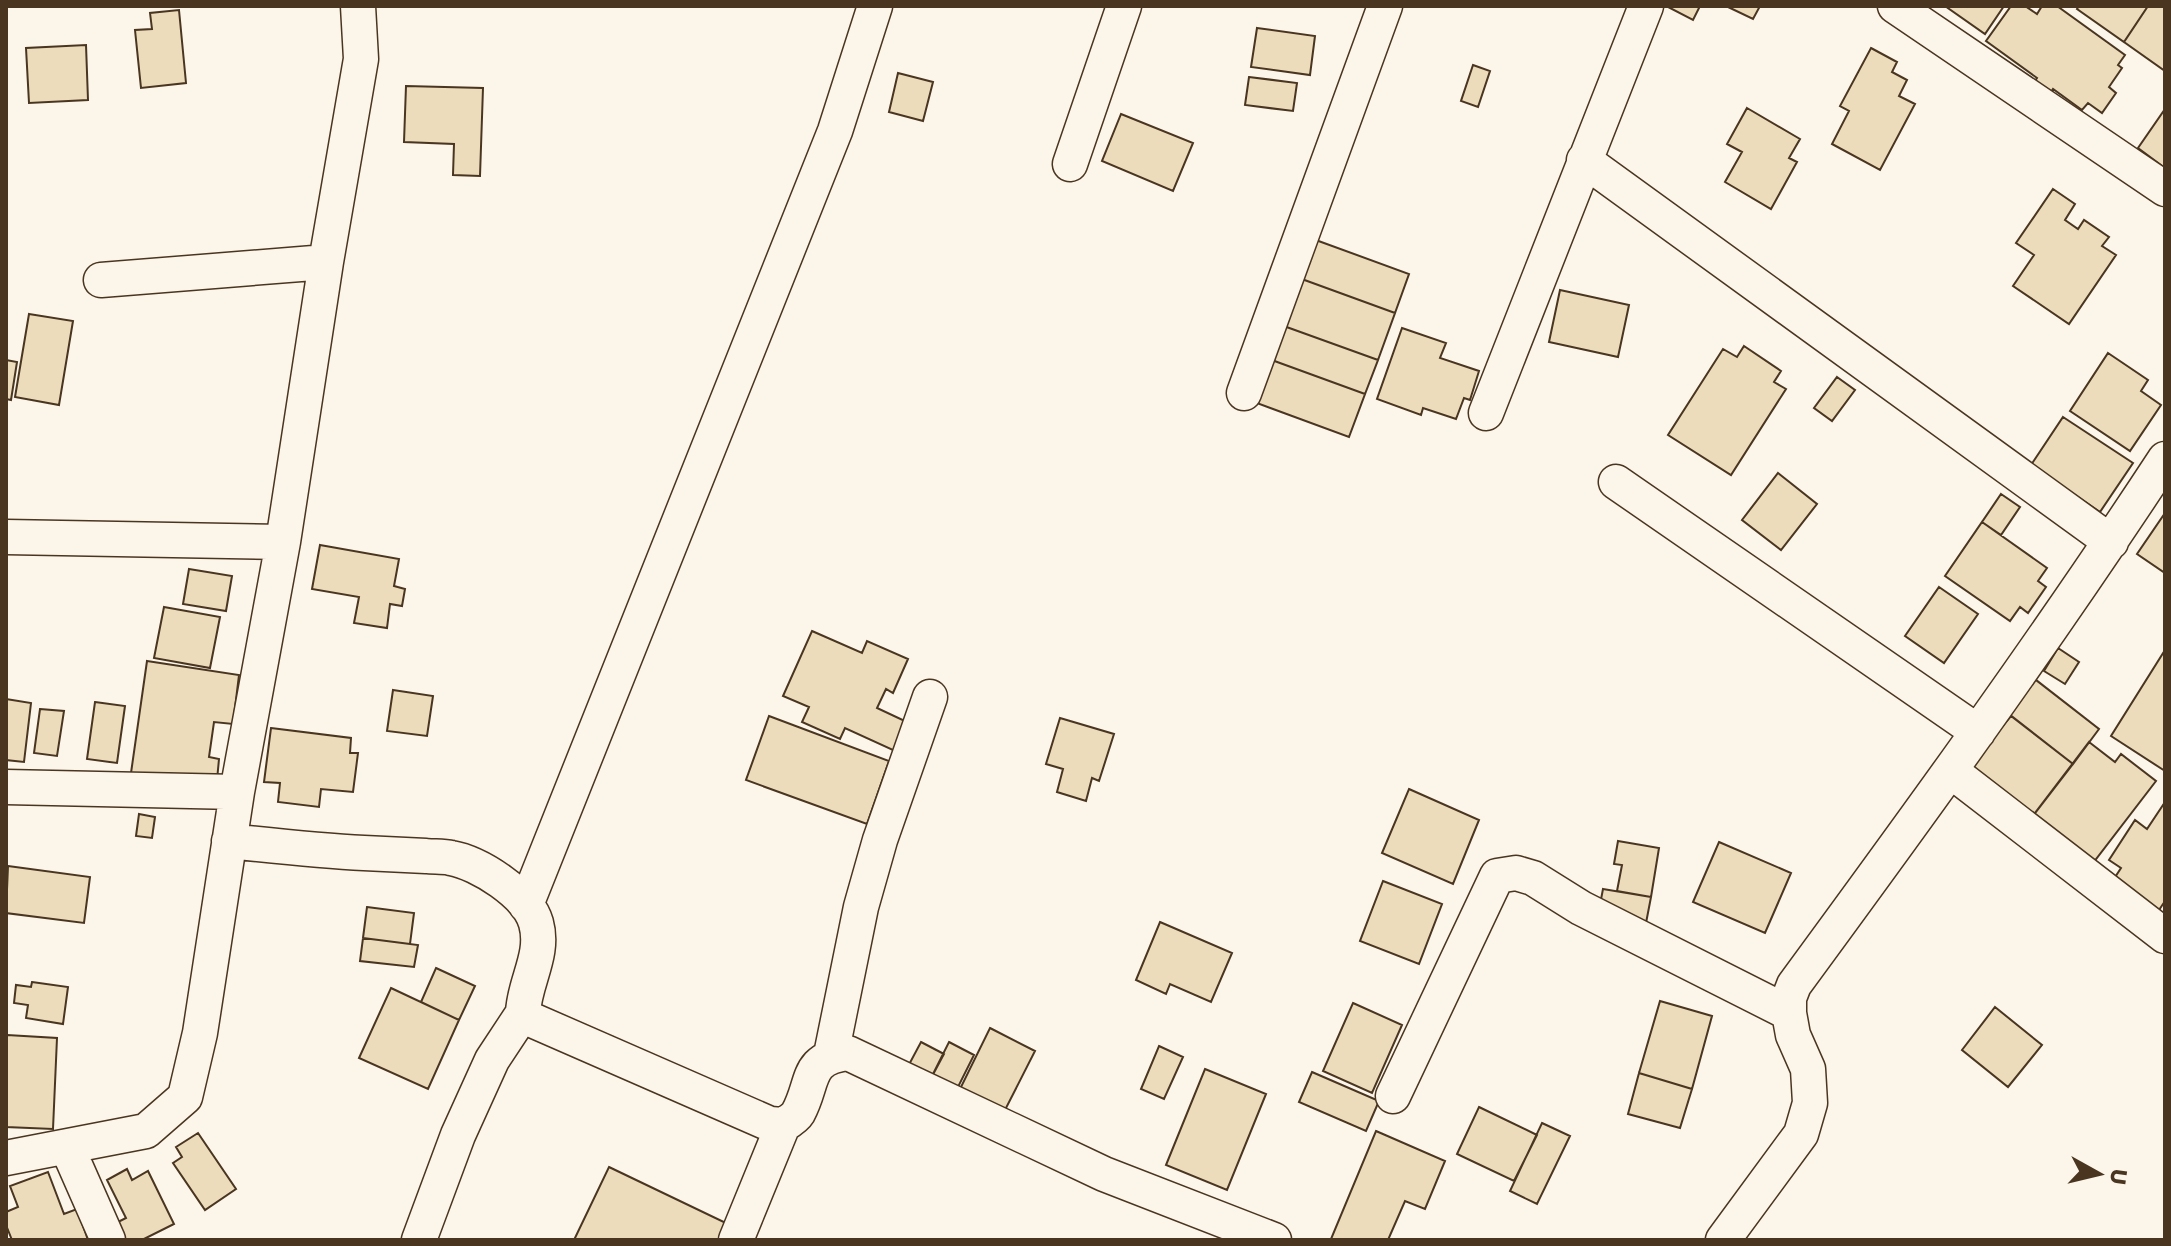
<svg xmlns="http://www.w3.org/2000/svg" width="2171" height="1246" font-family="Poppins,sans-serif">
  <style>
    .building { fill: #ecdcbc; stroke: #4a3520; stroke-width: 2 }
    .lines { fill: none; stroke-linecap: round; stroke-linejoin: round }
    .street-casing { stroke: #4a3520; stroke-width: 37 }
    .street { stroke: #fbf6e9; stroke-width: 34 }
  </style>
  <rect width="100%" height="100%" fill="#fbf6e9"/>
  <path class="building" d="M1669 6H1700L1693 20 1668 7Z
    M1726 6H1760L1753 19Z
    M1945 6H2004L1985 34Z
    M2011 6H2025L2037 14 2042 6H2057L2125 55 2118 65 2122 68 2109 87 2116 93 2102 113 2088 103 2082 110 2053 89 2049 95 2033 84 2037 78 1986 41Z
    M2079 6H2148L2124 42 2077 9Z
    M2148 6H2165V71L2124 42Z
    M179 10 186 83 141 88 135 30 152 29 150 13Z
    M1257 28 1315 36 1310 75 1251 67Z
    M86 45 88 100 29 103 26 48Z
    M1871 48 1897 62 1892 72 1907 80 1899 96 1915 104 1880 170 1832 144 1849 111 1840 106Z
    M1473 65 1490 71 1478 107 1461 101Z
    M898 73 933 82 923 121 889 112Z
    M1249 77 1297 83 1293 111 1245 105Z
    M406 86 483 88 480 176 453 175 454 144 404 142Z
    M1747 108 1800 139 1789 158 1797 162 1771 209 1725 182 1742 152 1727 144Z
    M2165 109V168L2138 148Z
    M1121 114 1193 143 1173 191 1102 161Z
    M2053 189 2075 204 2065 220 2078 229 2084 220 2109 237 2102 246 2116 255 2069 324 2013 286 2034 255 2016 243Z
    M1313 239 1409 274 1395 313 1299 278Z
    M1299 278 1395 313 1378 360 1281 325Z
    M1560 290 1629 305 1618 357 1549 342Z
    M29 314 73 321 59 405 15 397Z
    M1281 325 1378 360 1365 394 1269 359Z
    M1402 328 1446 343 1440 358 1479 371 1470 400 1464 398 1456 419 1423 408 1421 415 1377 399Z
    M1744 346 1781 371 1774 382 1786 389 1731 475 1668 435 1723 349 1737 357Z
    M2108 353 2148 380 2141 391 2161 405 2130 451 2070 411Z
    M1269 359 1365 394 1349 437 1254 402Z
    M6 360 17 362 11 400 6 399Z
    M1837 377 1855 390 1832 421 1814 408Z
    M2063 417 2133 463 2100 512 2031 465Z
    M1778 473 1817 504 1781 550 1742 520Z
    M2001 494 2020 507 2001 535 1982 522Z
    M2165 513V573L2137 554Z
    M1982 522 2047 568 2038 581 2046 587 2028 613 2020 607 2010 621 1945 576Z
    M320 545 399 559 394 586 405 589 402 606 390 604 387 628 354 623 359 597 312 589Z
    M189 569 232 576 226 611 183 604Z
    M1939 587 1978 614 1944 663 1905 636Z
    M164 607 220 617 210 668 154 658Z
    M812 631 862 653 867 641 908 659 893 693 886 689 877 708 907 722 895 751 845 728 840 739 802 722 809 707 783 696Z
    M2058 648 2079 662 2065 684 2044 671Z
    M2165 650V771L2111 736Z
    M147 661 239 675 233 724 214 722 209 757 219 759 217 780 167 773 166 778 131 773Z
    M2027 673 2099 729 2073 764 2000 707Z
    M393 690 433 696 427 736 387 731Z
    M6 699 31 703 24 762 6 760Z
    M95 702 125 706 117 763 87 759Z
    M40 709 64 711 57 756 34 753Z
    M769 716 889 761 867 824 746 780Z
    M2011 716 2073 764 2032 817 1970 769 1993 722 2001 728Z
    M1060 718 1114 734 1099 781 1092 778 1086 801 1057 792 1063 769 1046 764Z
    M271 728 351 738 350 753H358L353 792 321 789 319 807 278 802 280 783 264 782Z
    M2089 742 2115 762 2121 754 2156 781 2093 863 2032 817Z
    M1409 789 1479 820 1453 884 1382 853Z
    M2165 802V901L2153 919 2108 888 2121 868 2109 860 2135 820 2147 829Z
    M139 814 155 817 152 838 136 836Z
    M1618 841 1659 848 1651 897 1617 891 1622 865 1614 864Z
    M1719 842 1791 873 1765 933 1693 902Z
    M8 866 90 877 84 923 6 913Z
    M1383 881 1442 904 1419 964 1360 941Z
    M1603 889 1651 897 1646 923 1598 915Z
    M367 907 414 913 410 944 363 938Z
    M1160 922 1232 953 1211 1002 1170 984 1166 994 1136 980Z
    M363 938 418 945 414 967 360 961Z
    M436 968 475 986 459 1020 421 1002Z
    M32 982 68 987 63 1024 26 1018 28 1005 14 1003 16 985 31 987Z
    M391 988 459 1020 428 1089 359 1058Z
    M1660 1001 1712 1016 1692 1089 1639 1073Z
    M1353 1003 1402 1025 1372 1093 1323 1071Z
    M1995 1007 2042 1045 2008 1087 1962 1050Z
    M990 1028 1035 1051 1004 1112 960 1089Z
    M7 1035 57 1038 53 1129 6 1127Z
    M921 1042 944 1054 928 1084 905 1072Z
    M949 1042 974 1055 953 1097 928 1084Z
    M1159 1046 1183 1057 1164 1099 1141 1089Z
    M1205 1069 1266 1094 1227 1190 1166 1165Z
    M1312 1072 1379 1101 1366 1131 1299 1102Z
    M1639 1073 1692 1089 1680 1128 1628 1114Z
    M1479 1107 1537 1135 1514 1181 1457 1154Z
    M1542 1123 1570 1136 1537 1204 1510 1191Z
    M1376 1131 1445 1161 1425 1209 1405 1201 1388 1240H1333L1331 1239Z
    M198 1133 236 1189 205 1210 173 1163 182 1157 176 1147Z
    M609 1167 728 1224 721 1240H574Z
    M127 1169 132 1180 148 1171 174 1224 142 1240H120L112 1225 126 1218 107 1180Z
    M48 1172 64 1214 77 1209 88 1240H12L6 1225V1212L18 1207 10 1186Z"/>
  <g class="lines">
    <defs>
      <path id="street" d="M1895 6 2165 189
        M1584 160 2111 542
        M1070 164 1124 6
        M101 280 326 262
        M1244 393 1385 6
        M1486 413 1646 6
        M1616 482 1978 732
        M6 537 283 542
        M1951 771 2165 936
        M6 787 237 792
        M229 841C274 846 319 851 364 853 385 854 406 855 426 856 434 857 443 856 451 858 479 863 528 894 536 923 545 955 524 982 523 1013L532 1020 770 1124 783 1125C788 1122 795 1118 798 1113 815 1082 804 1059 848 1053L1104 1174 1274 1240
        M526 905 835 131 875 6
        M831 1055 861 907 880 840 930 697
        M1393 1096 1497 876 1516 873 1533 878 1581 908 1789 1013
        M67 1147 108 1240
        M6 1158 146 1131 185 1097 200 1033 237 792 283 542 326 262 361 59 358 6
        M419 1240 458 1135 492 1060 523 1013
        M736 1240 783 1125
        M1723 1240 1801 1134 1810 1103 1808 1069 1793 1035 1789 1013V998L1794 985C1921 812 2047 639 2165 459"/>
    </defs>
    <use href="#street" class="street-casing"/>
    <use href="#street" class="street"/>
  </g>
  <rect width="2171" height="1246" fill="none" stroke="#4a3520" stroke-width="16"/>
  <g transform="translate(2099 1174) rotate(98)" stroke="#fbf6e9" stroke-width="6" paint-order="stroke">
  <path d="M0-6L14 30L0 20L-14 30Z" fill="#4a3520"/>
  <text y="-12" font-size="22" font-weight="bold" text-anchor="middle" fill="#4a3520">U</text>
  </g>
</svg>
